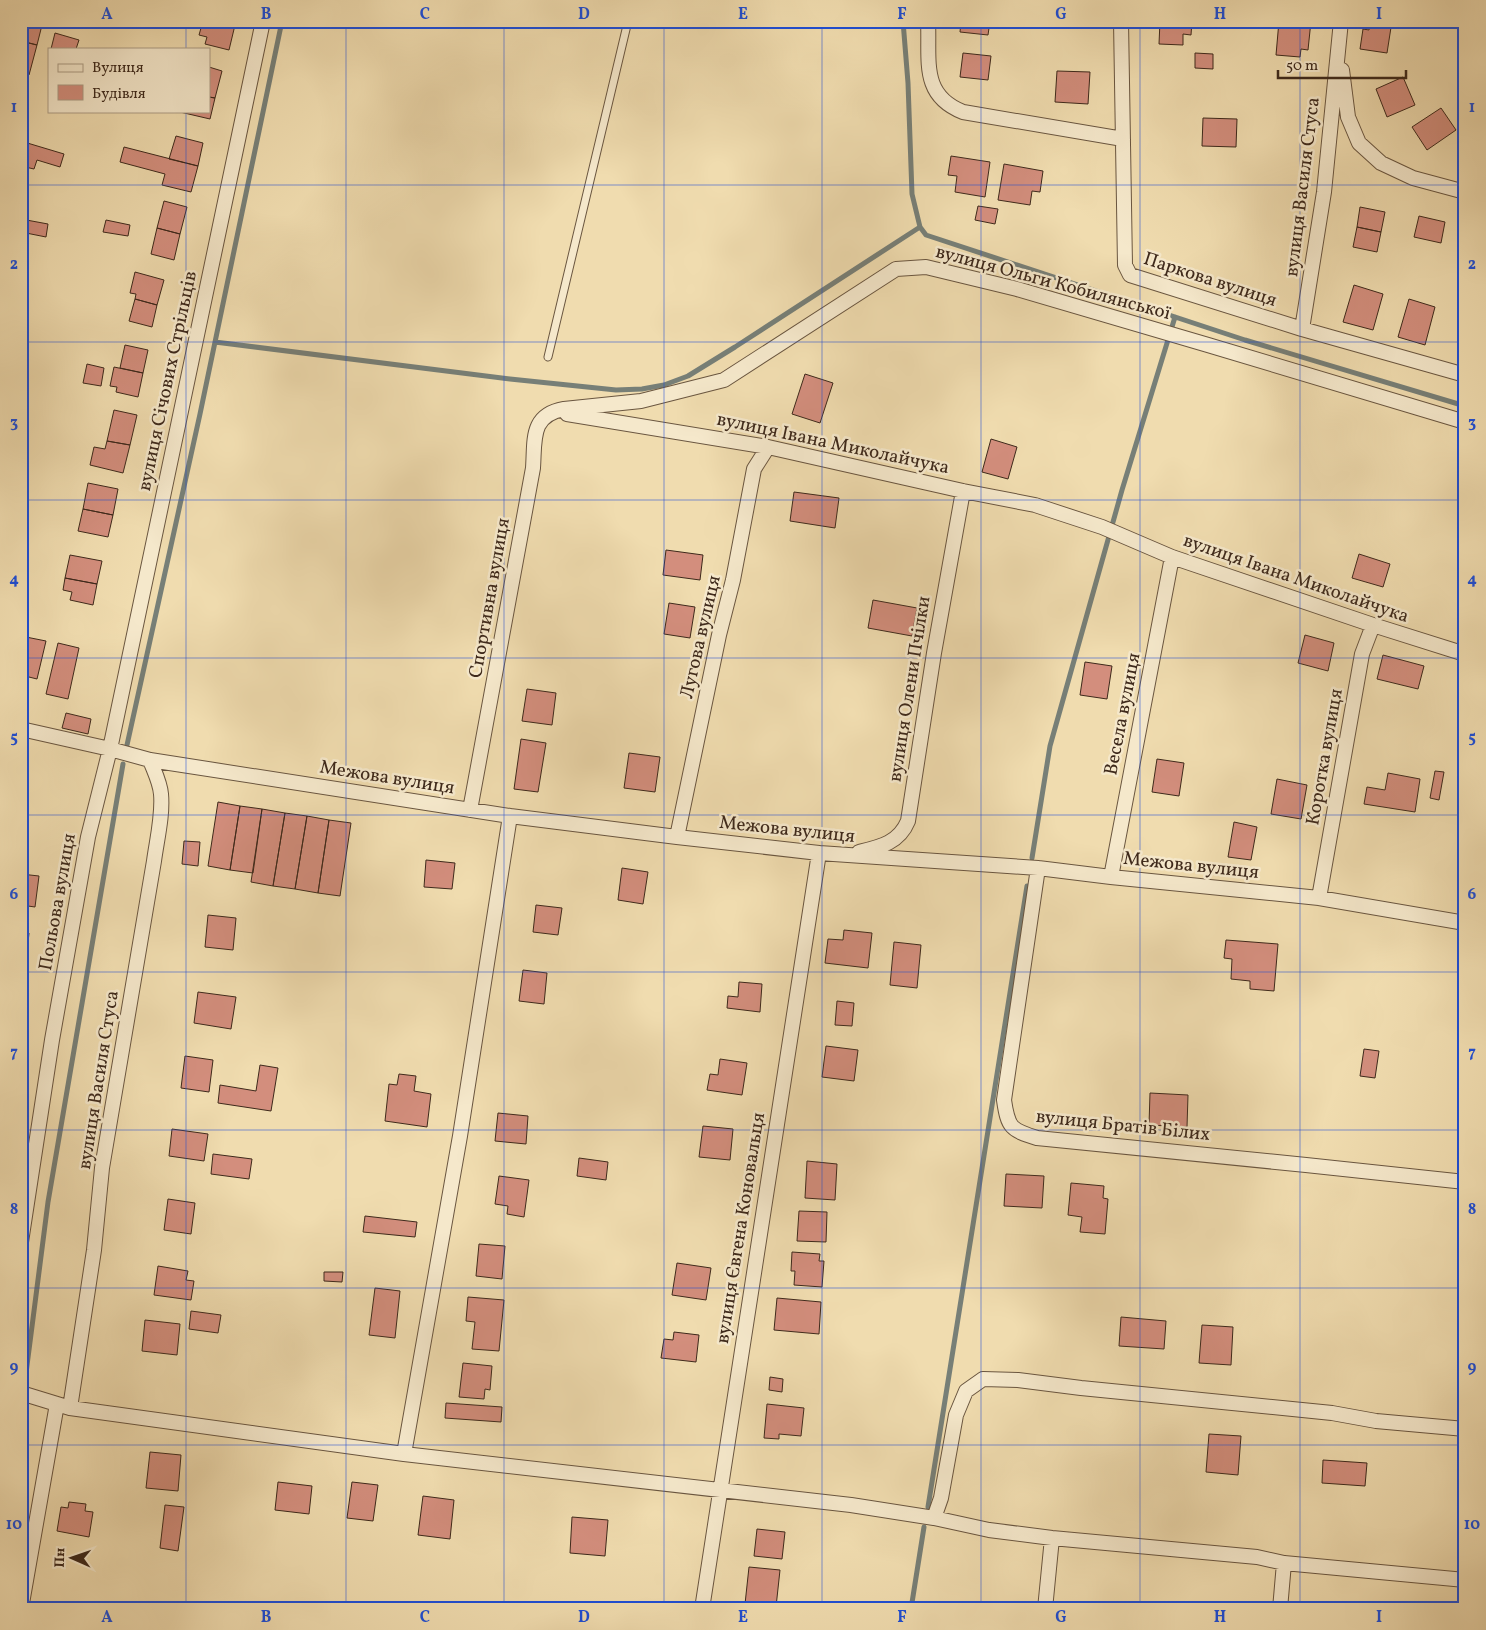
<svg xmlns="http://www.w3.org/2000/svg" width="1486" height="1630" font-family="Vollkorn,serif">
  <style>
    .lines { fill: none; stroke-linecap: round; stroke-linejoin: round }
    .stream { stroke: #777f77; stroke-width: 5 }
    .building { fill: #d38e7d; stroke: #3e291b }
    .service-casing { stroke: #6a5640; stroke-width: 9 }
    .minor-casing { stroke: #6a5640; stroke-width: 16 }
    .service { stroke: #f5e8cb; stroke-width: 7 }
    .minor { stroke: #f5e8cb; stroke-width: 14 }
    .grid { fill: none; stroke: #1d4ed8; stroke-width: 1; stroke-opacity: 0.55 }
    .labels { text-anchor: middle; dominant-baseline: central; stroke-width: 5; stroke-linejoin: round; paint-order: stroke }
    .street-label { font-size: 19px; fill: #3e291b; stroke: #f5e8cb }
    .neatline { fill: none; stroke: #1d4ed8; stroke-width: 2 }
    .grid-label { font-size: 16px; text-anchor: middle; font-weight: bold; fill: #1d4ed8 }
  </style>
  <rect width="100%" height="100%" fill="#f0dcaf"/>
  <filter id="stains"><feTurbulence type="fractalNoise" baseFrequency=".004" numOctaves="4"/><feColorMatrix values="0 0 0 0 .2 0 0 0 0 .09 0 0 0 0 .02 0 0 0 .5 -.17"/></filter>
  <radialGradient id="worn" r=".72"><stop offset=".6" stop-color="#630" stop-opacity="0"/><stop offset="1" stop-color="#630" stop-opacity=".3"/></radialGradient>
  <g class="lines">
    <path class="stream" d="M903 21 908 83 912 194 920 227 926 235 1245 340 1465 406
      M215 342 510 379 616 390 642 389 664 385 688 376 735 347 920 227
      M127 745 200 414 282 21
      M1032 858 1050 746 1122 490 1175 317
      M25 1381 48 1202 123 764
      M21 1410 22 1406
      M928 1507 1027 886
      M911 1609 924 1527"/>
  </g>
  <path class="building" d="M21 21H43L37 45 21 41Z
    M171 21H193L191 27Z
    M203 21H221L235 25 229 50 205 44 207 37 199 35Z
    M221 21H236L235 25Z
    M961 21H990L988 35 960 32Z
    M1160 21H1192L1191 35 1183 34V45L1159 44Z
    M1279 21H1311L1308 50 1301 49 1300 57 1276 55Z
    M1370 21H1392L1387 53 1360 49 1363 29 1369 30Z
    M55 33 79 40 76 49H51Z
    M21 41 37 45 29 75 21 72Z
    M963 53 991 56 988 80 960 77Z
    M1195 53 1213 54V69L1195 68Z
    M209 67 222 71 215 98 209 97Z
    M1057 71 1090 72 1088 104 1055 102Z
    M1403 77 1415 105 1387 117 1376 89Z
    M21 87 26 88 21 107Z
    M209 97 215 98 210 119 180 112 209 111Z
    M1441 108 1456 130 1427 150 1412 127Z
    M1203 118 1237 119 1236 147 1202 146Z
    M176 136 203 143 198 166 169 159Z
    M24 142 64 154 60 167 37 160 34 169 21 166V153Z
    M124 147 198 166 191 192 162 185 165 174 120 162Z
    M951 156 990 162 985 197 955 192 957 176 948 175Z
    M1004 164 1043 171 1040 192 1032 191 1030 205 998 200Z
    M164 201 187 207 180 234 157 228Z
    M978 206 998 209 995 224 975 220Z
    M1360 207 1385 212 1381 232 1357 227Z
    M1419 216 1445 222 1441 243 1414 237Z
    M21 219 48 224 46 237 21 232Z
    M106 220 130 225 128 236 103 232Z
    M1357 227 1381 232 1377 252 1353 247Z
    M157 228 180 234 174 260 151 254Z
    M135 272 164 280 157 305 135 299 136 294 130 293Z
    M1354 285 1383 294 1373 330 1343 322Z
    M135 299 157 305 152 327 129 321Z
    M1409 299 1435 307 1425 345 1398 337Z
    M125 345 148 350 143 373 120 368Z
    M87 364 104 368 101 386 83 383Z
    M114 367 143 373 138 397 116 392 117 387 110 386Z
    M805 374 833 383 820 423 792 414Z
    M114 410 137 415 130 445 107 441Z
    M991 439 1017 447 1008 479 982 472Z
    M107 441 130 445 123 473 90 465 94 447 105 449Z
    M88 483 118 489 113 515 83 509Z
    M794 492 839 498 835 528 790 521Z
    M83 509 113 515 108 537 78 531Z
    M666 550 703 555 700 580 663 575Z
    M1359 554 1390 564 1383 587 1352 578Z
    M70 555 102 561 97 584 65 578Z
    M65 578 97 584 93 605 70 600 72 592 63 590Z
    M873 600 917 608 912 636 868 628Z
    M669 603 695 607 690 638 664 634Z
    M1305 635 1334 643 1328 671 1298 663Z
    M21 636 46 641 37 679 21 675Z
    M58 643 79 648 68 699 46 694Z
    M1383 655 1424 666 1418 689 1377 679Z
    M1085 662 1112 666 1107 699 1080 695Z
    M527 689 556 693 552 725 522 721Z
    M66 713 91 719 88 734 62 728Z
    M521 739 546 743 538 792 514 789Z
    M629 753 660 757 655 792 624 788Z
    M1157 759 1184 763 1179 796 1152 792Z
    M1435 771 1444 772 1439 800 1430 798Z
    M1388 773 1420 779 1415 812 1364 804 1367 787 1385 790Z
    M1277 779 1307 785 1301 819 1271 814Z
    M218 802 240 806 230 870 208 866Z
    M240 806 262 809 253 873 230 870Z
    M262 809 285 813 273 886 251 882Z
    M285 813 307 816 295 889 273 886Z
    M307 816 329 820 318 893 295 889Z
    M329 820 351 823 340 896 318 893Z
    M1234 822 1257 827 1251 860 1228 857Z
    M184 841 200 842 198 866 182 864Z
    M426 860 455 863 452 889 424 887Z
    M622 868 648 872 643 904 618 900Z
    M21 874 39 876 35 907 21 905Z
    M536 905 562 908 558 935 533 932Z
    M208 915 236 918 233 950 205 947Z
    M844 930 872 933 868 968 825 963 828 939 843 940Z
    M21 932 29 933 26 962H21Z
    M1226 940 1278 944 1274 991 1250 989V981L1231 979 1232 959 1224 958Z
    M894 942 921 945 917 988 890 985Z
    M21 962H26L23 991H21Z
    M523 970 547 973 544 1004 519 1001Z
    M739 982 762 984 760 1012 727 1008 728 996 738 997Z
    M198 992 236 997 231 1029 194 1023Z
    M837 1001 854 1003 852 1026 835 1025Z
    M826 1046 858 1050 854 1081 822 1077Z
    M1364 1049 1379 1051 1375 1078 1360 1076Z
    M185 1056 213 1060 209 1092 181 1088Z
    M720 1059 747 1063 742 1095 707 1090 710 1074 718 1075Z
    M260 1065 278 1068 271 1111 218 1103 220 1085 256 1091Z
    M399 1074 416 1076 414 1091 431 1094 427 1127 385 1121 389 1084 397 1085Z
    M1150 1093 1188 1095 1187 1127 1149 1125Z
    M498 1113 528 1116 526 1144 495 1141Z
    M703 1126 733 1129 730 1160 699 1157Z
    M172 1129 208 1134 204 1161 169 1156Z
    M213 1154 252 1159 249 1179 211 1174Z
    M579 1158 608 1162 606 1180 577 1176Z
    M807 1161 837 1164 835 1200 805 1198Z
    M1006 1174 1044 1176 1042 1208 1004 1206Z
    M499 1176 529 1180 524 1217 507 1214 508 1206 495 1204Z
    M1071 1183 1104 1186 1103 1198 1108 1199 1105 1234 1080 1232 1082 1217 1068 1215Z
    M168 1199 195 1203 191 1234 164 1230Z
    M799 1211 827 1212 826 1242 797 1241Z
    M365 1216 417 1222 415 1237 363 1232Z
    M479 1244 505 1246 502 1279 476 1276Z
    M792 1252 820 1254 819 1261H824L822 1287 794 1285 795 1271H791Z
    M677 1263 711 1268 706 1300 672 1295Z
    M158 1266 188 1271 186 1280 194 1281 191 1300 154 1295Z
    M324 1272H343L342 1282 324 1281Z
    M375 1288 400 1291 395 1338 369 1335Z
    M468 1297 504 1300 499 1351 472 1349 475 1322 466 1321Z
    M777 1298 821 1302 819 1334 774 1330Z
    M191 1311 221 1315 218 1333 189 1329Z
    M1121 1317 1166 1321 1164 1349 1119 1346Z
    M145 1320 180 1324 177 1355 142 1351Z
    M1202 1325 1233 1327 1231 1365 1199 1363Z
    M674 1332 699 1335 696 1362 661 1358 664 1339 673 1340Z
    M463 1363 492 1366 490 1390 485 1389 484 1399 459 1397Z
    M770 1377 783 1379 782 1392 769 1390Z
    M446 1403 502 1407 501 1422 445 1418Z
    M767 1404 804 1408 801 1436 779 1434V1439L764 1438Z
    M1209 1434 1241 1436 1238 1475 1206 1472Z
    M150 1452 181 1455 178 1491 146 1488Z
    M1323 1460 1367 1463 1365 1486 1322 1483Z
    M278 1482 312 1486 309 1514 275 1510Z
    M352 1482 378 1485 373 1521 347 1518Z
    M423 1496 454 1500 450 1539 418 1535Z
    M69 1502 86 1504 85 1511 93 1512 89 1537 57 1531 61 1507 68 1508Z
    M165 1505 184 1507 178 1551 160 1548Z
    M572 1517 608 1520 605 1556 570 1553Z
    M757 1529 785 1532 782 1559 754 1556Z
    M749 1567 780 1570 776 1607 745 1604Z
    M259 1604 285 1607V1609H259Z"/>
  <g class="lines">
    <defs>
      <path id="service" d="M548 357 628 21"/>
      <path id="minor" d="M928 21C930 60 920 95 963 112L1123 139
        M1121 21 1125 265 1130 275 1302 329 1465 375
        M1342 70 1348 117 1359 143 1381 163 1413 178 1465 192
        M1302 329 1324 192 1341 21
        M567 414 768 447 963 491 1035 505 1102 527 1172 557 1373 625 1465 654
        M21 729 110 749 150 760 510 816 677 837 819 853 1038 868 1111 877 1319 898 1465 923
        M470 810 533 468C535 440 530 415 564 409L641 401 724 380 896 269 926 267 1017 289 1208 345 1465 422
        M677 837 719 635 733 580 754 469 768 447
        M859 852C880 847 899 843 908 821L934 653 963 491
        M1038 868 1004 1100C1008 1128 1011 1130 1037 1138L1306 1165 1465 1182
        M1111 877 1172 557
        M1319 898 1362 654 1373 625
        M21 1242 52 1040 88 837 110 749 263 21
        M21 1393 70 1408 404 1454 851 1505 934 1518 989 1530 1052 1538 1257 1557 1284 1563 1465 1580
        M70 1408 94 1250 102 1168 154 861C157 839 163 815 161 794 160 782 154 771 150 760
        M404 1454 460 1136 510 816
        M934 1518 941 1498 956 1415 966 1391 983 1379 1018 1380 1081 1388 1332 1413 1376 1421 1465 1429
        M21 1609 57 1404
        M702 1609 819 853
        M1045 1609 1052 1538
        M1280 1609 1284 1563"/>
    </defs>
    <use href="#service" class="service-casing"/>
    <use href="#minor" class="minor-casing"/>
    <use href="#service" class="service"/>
    <use href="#minor" class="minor"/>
  </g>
  <path class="grid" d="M186 21V49M346 21V1609M504 21V1609M664 21V1609M822 21V1609M981 21V1609M1140 21V1609M1300 21V1609M186 111V1609M21 185H1465M21 342H1465M21 500H1465M21 658H1465M21 815H1465M21 972H1465M21 1130H1465M21 1288H1465M21 1445H1465"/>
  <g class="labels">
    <g class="street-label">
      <text transform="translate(1303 187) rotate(-83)">вулиця Василя Стуса</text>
      <text transform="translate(1210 280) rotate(18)">Паркова вулиця</text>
      <text transform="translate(1053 283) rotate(15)">вулиця Ольги Кобилянської</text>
      <text transform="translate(168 381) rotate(-78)">вулиця Січових Стрільців</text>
      <text transform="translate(833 444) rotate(12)">вулиця Івана Миколайчука</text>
      <text transform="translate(1296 579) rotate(19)">вулиця Івана Миколайчука</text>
      <text transform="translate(490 598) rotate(-80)">Спортивна вулиця</text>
      <text transform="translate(701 637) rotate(-77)">Лугова вулиця</text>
      <text transform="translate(910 689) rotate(-81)">вулиця Олени Пчілки</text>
      <text transform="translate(1123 714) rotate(-79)">Весела вулиця</text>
      <text transform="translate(1325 757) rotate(-80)">Коротка вулиця</text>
      <text transform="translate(387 778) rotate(9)">Межова вулиця</text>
      <text transform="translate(787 830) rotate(6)">Межова вулиця</text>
      <text transform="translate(1191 866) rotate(6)">Межова вулиця</text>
      <text transform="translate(58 902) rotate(-80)">Польова вулиця</text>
      <text transform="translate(99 1080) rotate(-81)">вулиця Василя Стуса</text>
      <text transform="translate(1123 1126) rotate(6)">вулиця Братів Білих</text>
      <text transform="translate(741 1228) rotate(-81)">вулиця Євгена Коновальця</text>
    </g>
  </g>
  <rect width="1486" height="1630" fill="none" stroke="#f0dcaf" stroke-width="55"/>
  <rect x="48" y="48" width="162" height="65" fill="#f5e8cb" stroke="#ac9c85"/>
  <rect x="58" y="64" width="25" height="8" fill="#f5e8cb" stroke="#ac9c85"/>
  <text x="92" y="72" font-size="15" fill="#3e291b">Вулиця</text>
  <rect x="58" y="85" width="25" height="15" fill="#d38e7d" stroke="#ac9c85"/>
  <text x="92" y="98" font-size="15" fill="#3e291b">Будівля</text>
  <g transform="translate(72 1558) rotate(272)" stroke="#f5e8cb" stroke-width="4" paint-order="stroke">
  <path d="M0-4L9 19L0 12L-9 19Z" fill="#3e291b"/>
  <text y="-8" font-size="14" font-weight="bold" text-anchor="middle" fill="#3e291b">Пн</text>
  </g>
  <path d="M1278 70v8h128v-8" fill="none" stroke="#3e291b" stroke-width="2.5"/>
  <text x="1286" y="70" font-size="15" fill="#3e291b" stroke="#f5e8cb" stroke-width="4" paint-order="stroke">50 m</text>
  <rect x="28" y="28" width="1430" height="1574" class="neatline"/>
  <g class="grid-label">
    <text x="107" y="19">A</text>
    <text x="266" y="19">B</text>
    <text x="425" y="19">C</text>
    <text x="584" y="19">D</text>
    <text x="743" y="19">E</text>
    <text x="902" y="19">F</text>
    <text x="1061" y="19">G</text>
    <text x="1220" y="19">H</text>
    <text x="1379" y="19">I</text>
    <text x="14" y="112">1</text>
    <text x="1472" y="112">1</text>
    <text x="14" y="269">2</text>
    <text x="1472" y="269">2</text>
    <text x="14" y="427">3</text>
    <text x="1472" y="427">3</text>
    <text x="14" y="584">4</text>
    <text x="1472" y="584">4</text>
    <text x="14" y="742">5</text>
    <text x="1472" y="742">5</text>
    <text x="14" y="899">6</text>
    <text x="1472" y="899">6</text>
    <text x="14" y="1057">7</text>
    <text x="1472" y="1057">7</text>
    <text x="14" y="1214">8</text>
    <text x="1472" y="1214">8</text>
    <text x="14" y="1372">9</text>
    <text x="1472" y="1372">9</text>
    <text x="14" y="1529">10</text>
    <text x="1472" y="1529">10</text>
    <text x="107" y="1622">A</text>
    <text x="266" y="1622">B</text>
    <text x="425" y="1622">C</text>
    <text x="584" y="1622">D</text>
    <text x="743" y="1622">E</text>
    <text x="902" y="1622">F</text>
    <text x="1061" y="1622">G</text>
    <text x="1220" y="1622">H</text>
    <text x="1379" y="1622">I</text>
  </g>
  <rect width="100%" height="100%" filter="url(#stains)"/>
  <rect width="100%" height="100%" fill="url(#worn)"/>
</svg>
